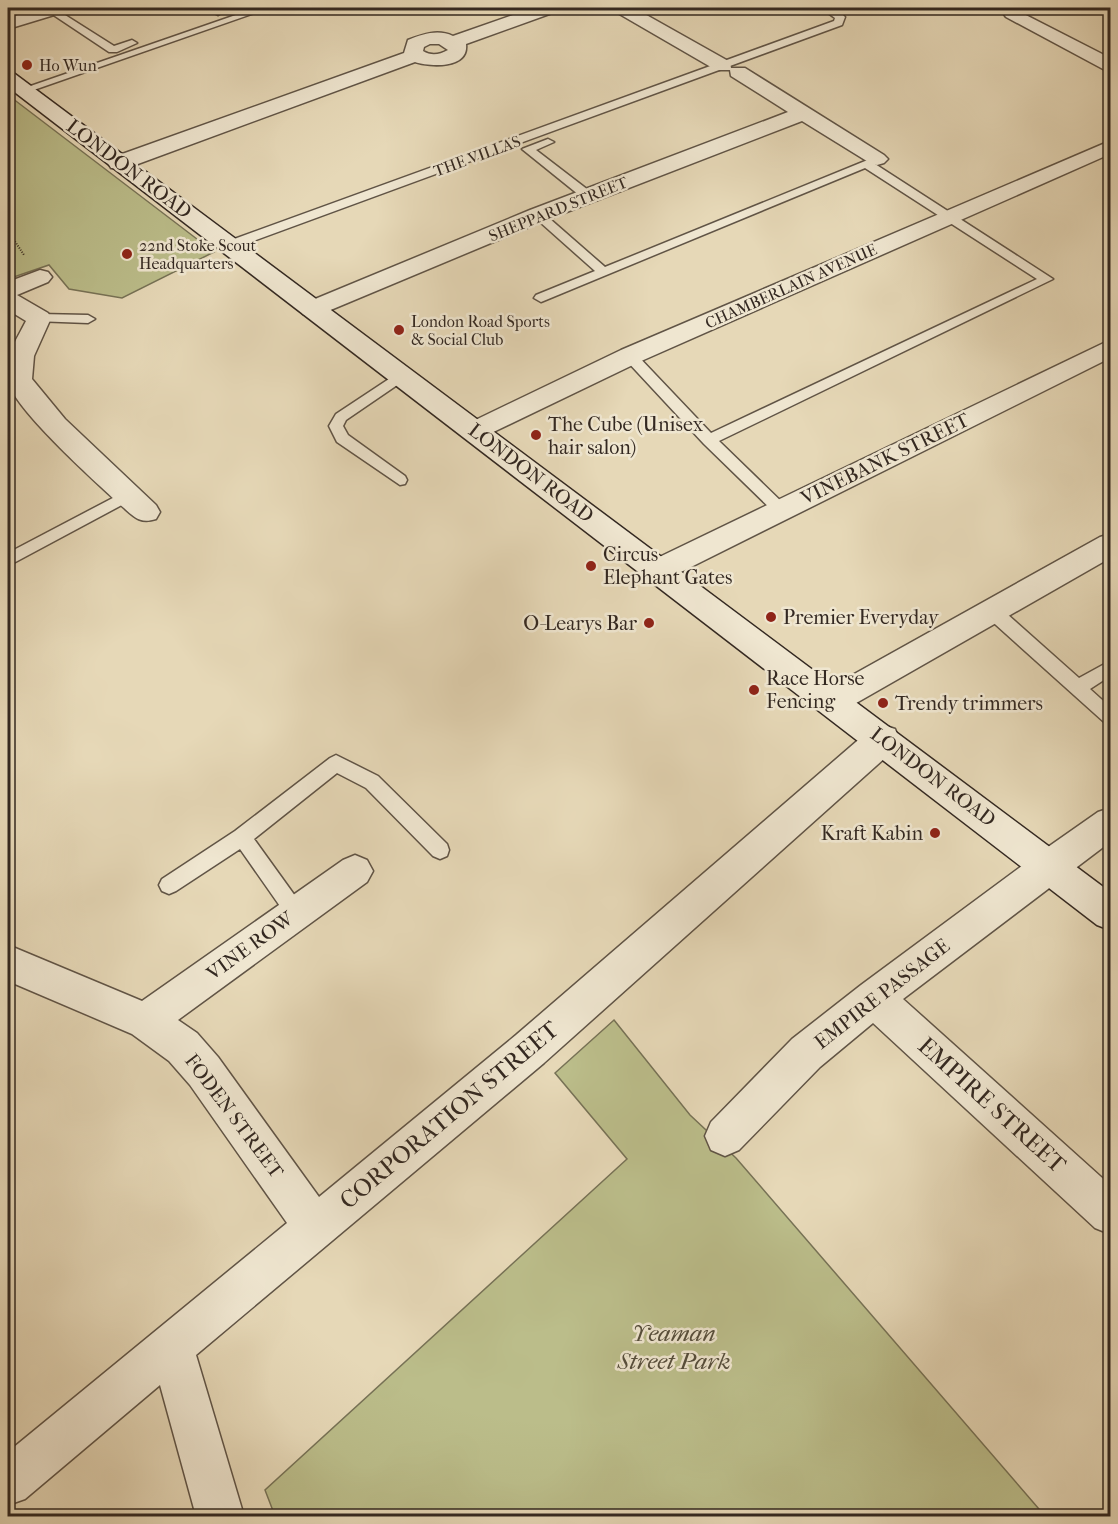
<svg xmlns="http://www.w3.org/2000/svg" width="1118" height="1524" font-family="'IM FELL French Canon',serif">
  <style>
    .green { fill: #bbbd8a; stroke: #777256; stroke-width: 1.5 }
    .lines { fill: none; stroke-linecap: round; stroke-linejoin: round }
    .service-casing { stroke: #605446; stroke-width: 3 }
    .minor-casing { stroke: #605446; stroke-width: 3 }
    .secondary-casing { stroke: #332821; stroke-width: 3 }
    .path { stroke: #332821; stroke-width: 2; stroke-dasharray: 1 1.5; stroke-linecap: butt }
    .service { fill: #efe6d0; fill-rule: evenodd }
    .minor { fill: #efe6d0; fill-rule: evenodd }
    .secondary { fill: #efe6d0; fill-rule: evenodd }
    .poi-dot { fill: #8f2418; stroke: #efe6d0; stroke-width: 2 }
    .labels { text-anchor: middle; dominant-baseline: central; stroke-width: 5; stroke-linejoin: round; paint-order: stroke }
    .far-poi-label { font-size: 16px; fill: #332821; stroke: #efe6d0; text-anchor: start }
    .far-street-label { font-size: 16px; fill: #332821; stroke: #efe6d0 }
    .street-label { font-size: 20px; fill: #332821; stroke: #efe6d0 }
    .poi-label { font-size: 20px; fill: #332821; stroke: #efe6d0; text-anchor: start }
    .near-street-label { font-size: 24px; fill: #332821; stroke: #efe6d0 }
    .near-park-label { font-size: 24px; font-style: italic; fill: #554d3b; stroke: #efe6d0 }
  </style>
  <rect width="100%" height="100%" fill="#e6d8b7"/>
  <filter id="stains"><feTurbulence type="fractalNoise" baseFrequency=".00333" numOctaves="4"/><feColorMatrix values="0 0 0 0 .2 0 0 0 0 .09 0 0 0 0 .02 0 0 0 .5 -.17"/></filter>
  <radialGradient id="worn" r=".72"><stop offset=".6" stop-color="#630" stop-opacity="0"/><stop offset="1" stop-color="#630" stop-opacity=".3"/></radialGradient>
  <path class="green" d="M8 95 214 252 122 298 69 289 49 265 8 279Z
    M614 1020 690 1115 736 1158 1045 1516H275L265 1490 627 1159 555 1073Z"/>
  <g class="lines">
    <defs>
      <path id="service" d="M43 8H54L114 46 132 40 137 43 117 52H109Z
        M205 8H217L223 12 218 15Z
        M256 8H269L28 92 24 93 19 90Z
        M821 8C831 7 838 10 845 17L842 25 234 248 230 249 224 245 226 242 834 21 835 18Z
        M548 139 554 142 536 150 592 193V199H584L522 149Z
        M875 157 881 160 875 164 1053 279 719 441 786 506 789 510 786 514H776L704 444 625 359 623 356 625 353H635L711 433 1037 279 865 168 541 302 534 298 536 295 595 271 532 215 538 211 542 212 605 267Z
        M39 314 88 315 95 319 88 323 34 321 32 318 34 315Z
        M401 371 406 373 408 376 406 379 346 420 343 426 348 435 405 476 407 480 405 484 400 485 337 442 329 426 336 414Z
        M128 490 133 491 136 495 133 499 8 566V553Z
        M992 605 998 606 1079 678 1110 661V676L1090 689 1110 707V724L1104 722 986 616 984 611 986 606Z
        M336 755 378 776 447 844 449 850 447 856 440 859 433 856 366 788 337 773 254 839 303 907 306 913 303 919 296 922 289 919 240 849 176 891 169 894 162 891 159 885 162 879 235 831 330 758Z"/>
      <path id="minor" d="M41 8H67L64 12 8 29V18Z
        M533 8H558L555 12 466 44C469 69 430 67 415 62L127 168 119 169 111 168 108 163 111 158 404 53 408 40C423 34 438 29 453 36ZM430 44H439L448 50C439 55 431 56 423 51L424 47Z
        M613 8H634L730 62 731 68H745L884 155 888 159 884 163 877 165 870 163 802 121 546 220 321 314 312 317 303 314 300 309 303 304 530 210 788 112 731 76 730 70H716L616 12Z
        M1012 8 1110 58V71L1103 69 1006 17 1003 13 1006 9Z
        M1110 141V154L639 362 483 437 474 440 465 437 461 431 465 425 621 350Z
        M40 270 48 272 52 277 48 282 17 295 48 313 51 318 34 356 32 379 65 419 156 505 160 512 156 519C141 524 135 518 124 508 99 485 16 411 8 382 2 360 17 339 26 321L8 310V282Z
        M1110 340V358L669 578 659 581 649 578 644 570 649 562Z
        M1110 534V558L844 710 833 714 822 710 817 701 822 692 1100 537Z
        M883 725 895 729 899 739 895 749 544 1063 196 1355 244 1516H196L160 1385 25 1499 8 1505V1452L287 1223 190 1085 169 1061 132 1034 8 981V945L142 1001 343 860 355 855 367 860 373 871 367 882 178 1020 197 1033 218 1057 319 1197 516 1035 871 729Z
        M1110 808V842L903 999 1110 1185V1234L1095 1228 873 1023 820 1067 739 1150 725 1156 711 1150 705 1136 711 1122 792 1039 861 985 1038 854 1098 812Z"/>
      <path id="secondary" d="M8 72 15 74 1110 892V930L1097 925 8 87Z"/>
    </defs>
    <use href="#service" class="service-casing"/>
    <use href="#minor" class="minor-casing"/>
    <use href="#secondary" class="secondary-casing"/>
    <path class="path" d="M8 231 24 255"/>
    <use href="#service" class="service"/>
    <use href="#minor" class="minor"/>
    <use href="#secondary" class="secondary"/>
  </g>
  <g class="poi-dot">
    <circle cx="27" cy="65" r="6"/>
    <circle cx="127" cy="254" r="6"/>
    <circle cx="399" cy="330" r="6"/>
    <circle cx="536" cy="435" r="6"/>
    <circle cx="591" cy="566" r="6"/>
    <circle cx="771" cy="617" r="6"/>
    <circle cx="649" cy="623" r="6"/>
    <circle cx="754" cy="690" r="6"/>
    <circle cx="883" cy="703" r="6"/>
    <circle cx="935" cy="833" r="6"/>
  </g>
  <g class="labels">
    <g class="far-poi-label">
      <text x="39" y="65">Ho Wun</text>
      <text x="139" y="245">22nd Stoke Scout<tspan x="139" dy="18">Headquarters</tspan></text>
      <text x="411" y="321">London Road Sports<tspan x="411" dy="18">&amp; Social Club</tspan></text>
    </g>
    <g class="far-street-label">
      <text transform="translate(477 156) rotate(-20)">THE VILLAS</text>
      <text transform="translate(558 209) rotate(-22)">SHEPPARD STREET</text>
      <text transform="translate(791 286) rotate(-24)">CHAMBERLAIN AVENUE</text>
    </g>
    <g class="street-label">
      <text transform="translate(129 169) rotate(37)">LONDON ROAD</text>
      <text transform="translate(885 459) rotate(-26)">VINEBANK STREET</text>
      <text transform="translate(531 473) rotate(37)">LONDON ROAD</text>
      <text transform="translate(933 777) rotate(37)">LONDON ROAD</text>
      <text transform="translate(250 946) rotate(-36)">VINE ROW</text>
      <text transform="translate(882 994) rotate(-38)">EMPIRE PASSAGE</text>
      <text transform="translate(234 1116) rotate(53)">FODEN STREET</text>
    </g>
    <g class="poi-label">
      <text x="548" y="424">The Cube (Unisex<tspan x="548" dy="23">hair salon)</tspan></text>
      <text x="603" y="554">Circus<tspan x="603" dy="23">Elephant Gates</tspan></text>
      <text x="783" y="617">Premier Everyday</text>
      <text x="637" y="623" text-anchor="end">O-Learys Bar</text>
      <text x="766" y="678">Race Horse<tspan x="766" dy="23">Fencing</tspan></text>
      <text x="895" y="703">Trendy trimmers</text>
      <text x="923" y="833" text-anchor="end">Kraft Kabin</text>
    </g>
    <g class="near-street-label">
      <text transform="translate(992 1105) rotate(42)">EMPIRE STREET</text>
      <text transform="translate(449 1115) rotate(-40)">CORPORATION STREET</text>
    </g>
    <g class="near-park-label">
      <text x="674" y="1333">Yeaman<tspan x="674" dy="28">Street Park</tspan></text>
    </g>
  </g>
  <rect width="1118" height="1524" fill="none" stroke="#e6d8b7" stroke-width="30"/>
  <rect x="9" y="9" width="1100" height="1506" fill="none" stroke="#332821" stroke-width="3"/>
  <rect x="15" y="15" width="1088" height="1494" fill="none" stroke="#332821" stroke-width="1.5"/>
  <rect width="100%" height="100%" filter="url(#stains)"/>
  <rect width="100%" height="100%" fill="url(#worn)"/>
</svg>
